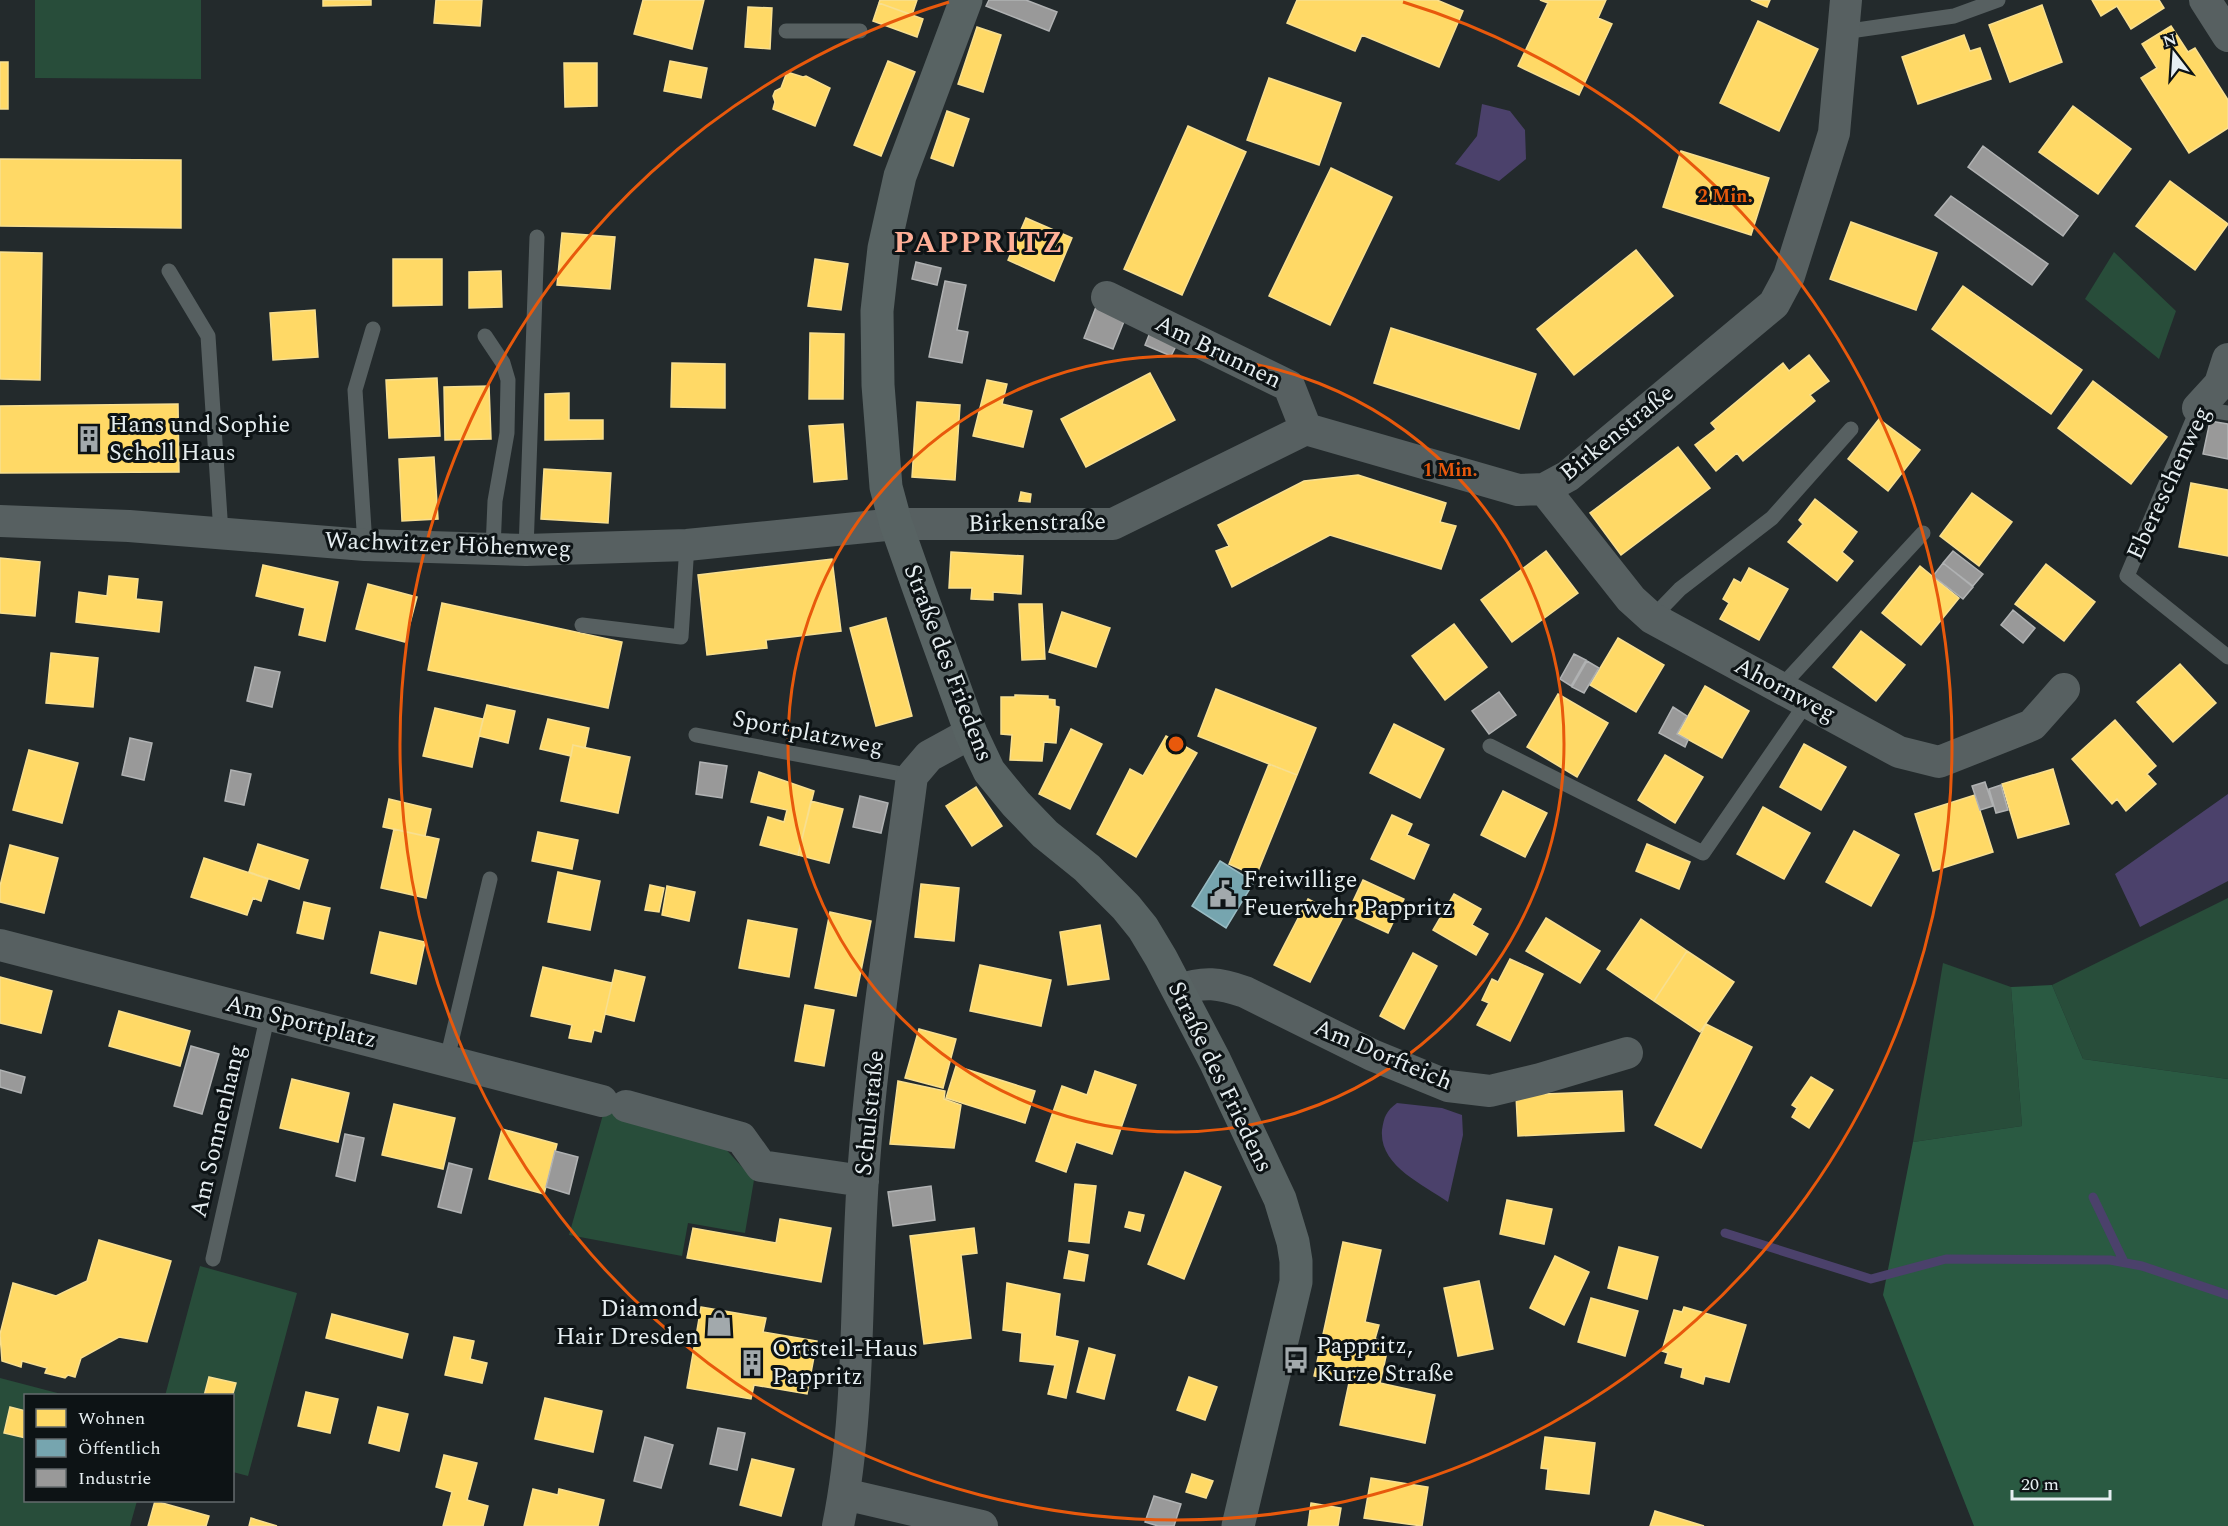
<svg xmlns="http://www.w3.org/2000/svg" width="2228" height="1526" font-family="Spectral,serif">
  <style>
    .green { fill: #284d3a }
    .forest { fill: #2a5a42 }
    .water { fill: #4b416b }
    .homes { fill: #ffd966; stroke: #f8df90; stroke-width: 1.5 }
    .public { fill: #76a5af; stroke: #98bbc3; stroke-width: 1.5 }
    .industry { fill: #999; stroke: #b0b2b3; stroke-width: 1.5 }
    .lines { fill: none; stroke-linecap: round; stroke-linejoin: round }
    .stream { stroke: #4b416b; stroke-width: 9 }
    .lane { stroke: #576061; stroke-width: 15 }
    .street { stroke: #576061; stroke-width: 32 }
    .secondary { stroke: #586363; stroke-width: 33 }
    .ring { fill: none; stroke: #e8590c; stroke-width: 3 }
    .labels { text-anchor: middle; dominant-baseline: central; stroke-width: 6; stroke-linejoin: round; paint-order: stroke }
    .street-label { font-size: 24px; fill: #e6eef1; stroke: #0d1315 }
    .poi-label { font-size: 24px; fill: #e6eef1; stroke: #0d1315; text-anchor: start }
    .district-label { font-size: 30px; font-weight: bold; letter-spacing: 1.5px; fill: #ffaf97; stroke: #0d1315 }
    .centre { fill: #e8590c; stroke: #0d1315; stroke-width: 3 }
    .ring-label { font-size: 18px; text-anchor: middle; font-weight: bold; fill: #e8590c; stroke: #0d1315; stroke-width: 6; stroke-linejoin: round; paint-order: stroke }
  </style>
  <rect width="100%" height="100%" fill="#232a2c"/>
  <path class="green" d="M35 0H201V79L35 78Z
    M2114 252 2176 311 2159 359 2085 299Z
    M2228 898V1079L2083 1059 2052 985Z
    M1943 963 2011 987 2022 1126 1913 1142Z
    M604 1111 721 1144 754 1180 745 1233 688 1223 682 1256 569 1235Z
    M200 1266 297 1293 248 1476 233 1472 232 1396H165Z
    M0 1378 65 1395 26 1396V1500L137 1501 130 1526H0Z"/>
  <path class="forest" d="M2052 985 2083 1059 2228 1079V1526H1974L1883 1295 1913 1142 2022 1126 2011 987Z"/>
  <path class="water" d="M1482 104 1510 111 1525 130 1526 159 1499 181 1455 164 1477 136Z
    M2228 794V881L2140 927 2115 874Z
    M1397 1103 1442 1108 1462 1115 1463 1135 1448 1202C1423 1184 1379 1166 1382 1130 1384 1117 1386 1111 1397 1103Z"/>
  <path class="homes" d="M323 0H371V5L323 6Z
    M436 0H482L480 26 434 23Z
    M643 0H704L692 49 634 34Z
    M880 0H917L912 15 879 3Z
    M1297 0H1437L1463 11 1439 67 1362 35 1355 51 1287 23Z
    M1540 0H1606L1598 18 1612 24 1579 95 1518 66 1548 3Z
    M1751 0H1770L1767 7Z
    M2092 0H2159L2164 8 2131 29 2117 6 2101 16Z
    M879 3 923 19 917 37 873 21Z
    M2042 5 2062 62 2010 82 1989 25Z
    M748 7 772 8 770 49 745 47Z
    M1758 21 1818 49 1779 131 1720 103Z
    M2171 26 2188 52 2195 48 2228 100V128L2189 153 2141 78 2157 68 2142 44Z
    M977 27 1001 35 983 92 958 84Z
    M1964 35 1970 51 1980 48 1991 79 1918 104 1902 57Z
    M670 61 707 68 701 98 664 91Z
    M888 61 915 72 881 156 854 145Z
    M0 62H8V109H0Z
    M564 63H597V106L565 107Z
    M787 72 803 77 806 76 830 88 815 126 773 109 775 102 773 96 775 91 781 88Z
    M1269 78 1341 103 1319 165 1247 140Z
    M2073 106 2131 149 2098 194 2039 152Z
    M947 111 969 119 953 166 931 158Z
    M1188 126 1246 152 1182 295 1124 269Z
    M1681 151 1769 178 1751 235 1663 207Z
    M0 159 181 160V228L0 226Z
    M1331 168 1392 197 1330 325 1269 296Z
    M2170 181 2228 224 2195 270 2136 226Z
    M1026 218 1072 238 1054 281 1008 260Z
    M1851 222 1937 253 1916 310 1830 279Z
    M562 233 615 237 610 289 557 285Z
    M1636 250 1673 296 1574 375 1537 329Z
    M0 252 42 253 40 380 0 379Z
    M393 259H442V305L393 306Z
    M815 259 848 264 841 310 808 306Z
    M501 271 502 307 469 308V272Z
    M1963 286 2082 370 2051 414 1932 329Z
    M315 310 318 357 273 360 270 313Z
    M1391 328 1536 374 1519 429 1374 383Z
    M810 333 844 334 843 399H809Z
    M1809 355 1829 381 1810 395 1815 401 1743 461 1737 453 1716 471 1695 445 1716 429 1711 423 1783 363 1789 371Z
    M672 363 725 364V408L671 407Z
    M1150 373 1175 420 1086 467 1061 419Z
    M437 378 440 436 389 438 386 380Z
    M987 380 1007 384 1002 404 1032 411 1023 447 973 436Z
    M2093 381 2167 437 2131 484 2058 428Z
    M489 386 491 439 445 440 444 387Z
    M569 393V420H603V439L545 440V394Z
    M917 402 960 405 955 480 912 477Z
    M178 404 179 472 0 473V406Z
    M1879 419 1920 450 1888 491 1848 459Z
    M843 424 847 479 814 482 809 426Z
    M1678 447 1710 488 1621 555 1590 513Z
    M434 457 438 519 402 521 399 459Z
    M544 469 611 473 608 523 541 519Z
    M1358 475 1446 503 1440 522 1456 526 1441 569 1330 535 1232 587 1216 551 1229 546 1218 525 1304 481Z
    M2191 483 2228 490V556L2179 547Z
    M1021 492 1031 494 1030 502 1019 501Z
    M1972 493 2012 522 1979 566 1940 536Z
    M1815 499 1857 532 1842 552 1853 561 1837 581 1788 542 1803 524 1799 520Z
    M1546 551 1578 593 1512 642 1481 600Z
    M951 552 1023 556 1021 594 993 592V600L971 599 972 588H949Z
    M0 558 40 562 35 616 0 613Z
    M832 559 841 631 766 640 767 648 707 655 698 575Z
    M2046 564 2095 602 2064 641 2015 604Z
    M263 565 338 582 325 641 299 635 305 608 256 596Z
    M1920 566 1959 598 1921 645 1882 613Z
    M1749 568 1788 589 1759 640 1720 619 1729 603 1723 599 1734 579 1741 583Z
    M109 576 138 579 136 599 162 602 159 632 76 622 79 592 107 596Z
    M368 584 417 597 405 642 356 629Z
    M442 603 622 642 608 708 428 670Z
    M1019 604H1042L1045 659 1022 660Z
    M1062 612 1110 628 1096 667 1049 652Z
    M886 618 912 716 876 726 850 628Z
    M1454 624 1487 667 1445 700 1412 656Z
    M1861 631 1905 665 1876 701 1833 667Z
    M1618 638 1664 665 1636 712 1590 685Z
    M51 653 98 658 93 707 46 703Z
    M2180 664 2216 703 2173 742 2137 702Z
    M1705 686 1749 711 1722 758 1678 734Z
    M1216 689 1316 728 1297 775 1198 736Z
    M1558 694 1608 723 1577 777 1527 747Z
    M1015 695 1048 696V699L1055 700V706L1059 707 1056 743 1044 742 1042 761 1010 760 1012 735 1001 734V697H1015Z
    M487 705 515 711 508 743 479 736Z
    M435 708 483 719 472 767 423 756Z
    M548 719 589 728 585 748 573 745 571 756 540 749Z
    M2115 720 2156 766 2147 774 2156 784 2126 811 2117 799 2112 804 2072 759Z
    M1394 724 1444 749 1420 798 1370 773Z
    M1071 729 1102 744 1070 809 1039 794Z
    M1166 736 1197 753 1136 857 1097 834 1130 769 1143 776Z
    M1804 744 1846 767 1821 810 1780 787Z
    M573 745 630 757 618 813 561 801Z
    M29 750 78 763 62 823 13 810Z
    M1665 755 1703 777 1675 823 1638 800Z
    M1269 764 1297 775 1256 876 1229 864Z
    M2053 769 2069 824 2018 838 2002 784Z
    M759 772 814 791 798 855 760 845 768 817 784 822 787 810 751 802Z
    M976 787 1002 826 972 846 946 806Z
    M1503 791 1547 813 1525 857 1481 835Z
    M1975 795 1993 852 1933 871 1915 814Z
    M389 799 431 809 425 836 383 827Z
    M811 801 843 809 829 863 798 855Z
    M1763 807 1810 833 1784 879 1737 854Z
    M1392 815 1412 824 1407 835 1429 845 1414 879 1371 859Z
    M394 829 439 839 426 898 381 888Z
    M1854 831 1899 855 1871 906 1826 882Z
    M538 832 578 840 572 869 532 861Z
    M258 844 308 860 299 889 249 872Z
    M1647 844 1690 862 1679 889 1636 871Z
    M10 845 58 858 44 913 0 902V886Z
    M204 858 268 879 261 901 253 898 247 915 191 897Z
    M558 872 600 881 590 930 548 922Z
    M1363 880 1404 899 1388 933 1347 914Z
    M921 884 959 888 954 941 915 937Z
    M650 885 664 888 659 912 645 910Z
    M667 886 695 892 689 921 662 915Z
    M1454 894 1481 909 1472 925 1488 934 1476 955 1433 930Z
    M1308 899 1343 917 1310 982 1274 965Z
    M304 902 330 908 323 939 297 933Z
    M830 912 871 921 856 996 815 988Z
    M1546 918 1600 951 1580 983 1526 951Z
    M1641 919 1687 951 1654 1001 1607 969Z
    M748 920 797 929 789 977 739 968Z
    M1100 925 1109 979 1068 985 1060 932Z
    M380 932 425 942 416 984 371 973Z
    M1687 951 1734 982 1700 1032 1654 1001Z
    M1413 953 1437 966 1404 1029 1380 1016Z
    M1510 959 1543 974 1510 1041 1477 1025 1489 1003 1482 1000 1492 979 1498 982Z
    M980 965 1051 980 1041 1026 970 1011Z
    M543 967 612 983 601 1032 594 1030 591 1042 569 1038 572 1025 531 1016Z
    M615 970 645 977 634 1021 605 1014Z
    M0 977 52 991 41 1033 0 1023Z
    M805 1005 834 1010 824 1066 795 1061Z
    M119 1011 190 1031 180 1066 109 1046Z
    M1706 1024 1752 1047 1701 1148 1655 1125Z
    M919 1029 956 1039 943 1088 905 1078Z
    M956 1066 1035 1091 1025 1123 946 1098Z
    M1095 1071 1136 1085 1112 1154 1076 1142 1066 1172 1036 1161 1062 1086 1087 1095Z
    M1811 1077 1833 1090 1809 1128 1792 1117 1797 1108 1792 1105Z
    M292 1079 349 1093 338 1142 280 1128Z
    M898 1081 945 1091 944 1099 961 1105 954 1148 890 1144Z
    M1622 1091 1624 1131 1518 1136 1516 1095Z
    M394 1104 455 1118 443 1169 382 1155Z
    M502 1129 557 1144 544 1194 489 1179Z
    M1185 1172 1221 1187 1184 1279 1148 1264Z
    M1075 1184 1096 1186 1089 1243 1069 1241Z
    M1507 1200 1552 1209 1544 1244 1500 1234Z
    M1129 1212 1144 1215 1140 1231 1125 1227Z
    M780 1219 831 1228 821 1282 687 1258 693 1228 776 1243Z
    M974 1228 977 1253 961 1255 971 1338 924 1344 910 1236Z
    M99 1240 171 1261 147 1342 119 1337 81 1358 75 1377 68 1375 65 1378 45 1373 47 1368 22 1361 21 1367 2 1361 0 1334 13 1283 56 1296 87 1281Z
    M1343 1242 1381 1250 1365 1322 1379 1325 1375 1339 1389 1343 1380 1383 1435 1395 1425 1443 1340 1425 1349 1383 1314 1376Z
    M1619 1247 1658 1257 1647 1299 1608 1288Z
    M1069 1251 1088 1255 1084 1281 1064 1278Z
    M1555 1256 1589 1272 1564 1325 1530 1308Z
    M1479 1281 1493 1349 1458 1356 1444 1288Z
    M1007 1283 1060 1294 1055 1336 1078 1341 1066 1398 1048 1394 1055 1365 1020 1361 1022 1333 1003 1330Z
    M1591 1298 1638 1311 1625 1356 1578 1342Z
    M701 1307 766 1318 763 1332 817 1341 807 1394 754 1385 751 1399 687 1388Z
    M1684 1307 1746 1325 1729 1382 1705 1376 1703 1384 1681 1377 1683 1368 1665 1363 1668 1353 1662 1351 1674 1310 1682 1312Z
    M332 1314 408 1334 402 1358 326 1338Z
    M454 1337 474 1341 470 1359 487 1363 482 1383 445 1375Z
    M1089 1348 1115 1355 1104 1399 1077 1392Z
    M209 1377 236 1383 232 1397V1396H204Z
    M1189 1377 1217 1387 1205 1420 1177 1410Z
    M306 1392 338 1399 330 1433 298 1426Z
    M545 1398 602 1411 593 1452 535 1439Z
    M10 1407 26 1411V1438L4 1433Z
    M378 1407 408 1414 399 1451 369 1443Z
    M1545 1437 1595 1443 1589 1494 1546 1489 1548 1469 1541 1468Z
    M444 1455 477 1463 467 1500 488 1506 483 1526H443L452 1492 436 1487Z
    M752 1459 794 1469 781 1516 740 1505Z
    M1192 1474 1213 1481 1206 1498 1186 1492Z
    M1371 1478 1428 1487 1422 1526 1364 1518Z
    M533 1489 558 1495 559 1489 604 1500 598 1526H524Z
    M155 1501 209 1516 206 1526H148Z
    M1311 1503 1341 1508 1338 1526H1308Z
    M1655 1511 1704 1526H1650Z
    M251 1518 277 1526H249Z"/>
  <path class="public" d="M1220 861 1254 882 1226 928 1192 906Z"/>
  <path class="industry" d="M989 0H1026L1057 12 1049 31 986 6Z
    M1983 146 2078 216 2063 236 1968 167Z
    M1951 196 2048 264 2032 285 1935 215Z
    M916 262 941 268 937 285 912 279Z
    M945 281 966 285 957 330 968 332 962 363 929 357Z
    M1096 307 1125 319 1113 349 1084 338Z
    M1151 330 1178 342 1171 356 1145 345Z
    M2210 421 2228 424V459L2203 454Z
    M1953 551 1983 574 1973 586 1943 563Z
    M1943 563 1973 587 1963 599 1933 576Z
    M2013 610 2035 628 2023 643 2001 625Z
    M1574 654 1586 660 1571 686 1560 679Z
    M1587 661 1599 668 1584 693 1572 687Z
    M255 667 280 672 272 707 247 701Z
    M1499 692 1516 715 1489 734 1472 711Z
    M1673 707 1687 716 1677 734 1688 740 1685 747 1659 733Z
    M130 738 152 743 144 780 122 775Z
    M700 762 727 766 722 798 696 794Z
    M231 770 251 774 244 805 225 801Z
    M1985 782 1993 806 1980 810 1972 786Z
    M2001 785 2008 810 1996 813 1989 789Z
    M860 796 888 803 881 833 853 827Z
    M191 1046 219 1054 202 1114 174 1106Z
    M0 1070 25 1077 21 1093 0 1087Z
    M345 1134 364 1138 355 1181 336 1176Z
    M555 1151 578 1157 569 1194 546 1187Z
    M449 1163 472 1169 461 1213 438 1207Z
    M931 1186 935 1220 893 1226 888 1192Z
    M718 1428 745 1433 737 1470 710 1464Z
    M645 1437 673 1445 661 1488 634 1481Z
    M1154 1496 1181 1504 1174 1526H1158L1145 1522Z"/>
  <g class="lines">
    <path class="stream" d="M2093 1197 2124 1262
      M1725 1233 1871 1279 1946 1259 2110 1260 2142 1266 2228 1295"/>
    <path class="lane" d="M786 31H860
      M1843 32 1954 16 1998 0
      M169 271 208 336 221 533
      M485 336 503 363 508 380 507 433 495 501 493 549
      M2228 413 2198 408 2127 576 2228 657
      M365 545 355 390 373 329
      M526 550 537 237
      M1652 618 1680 589 1772 518 1851 429
      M582 625 681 637 687 545
      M1780 688 1923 533
      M696 735 912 776
      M1490 746 1703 853 1807 702
      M447 1059 490 879
      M213 1259 268 1014"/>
    <path class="street" d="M2205 0 2228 36
      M1107 297 1289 386 1306 429
      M2198 408 2220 384 2228 359
      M1544 489 1631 599 1652 618 1899 752 1939 762 2032 725 2064 689
      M0 521 129 526 365 545 526 550 687 545 896 524H1113L1306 429 1518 490 1544 489 1568 476 1774 304 1789 276 1834 133 1846 0
      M0 945 602 1101
      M1179 990C1204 981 1219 983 1245 992L1372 1055 1448 1086 1490 1091 1540 1079 1627 1053
      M626 1106 741 1138 761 1166 863 1181
      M844 1494 982 1526
      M838 1526C861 1412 855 1293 863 1177 872 1043 895 909 912 776L929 756 971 733"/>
    <path class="secondary" d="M966 0 900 176 884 248 877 311 878 385 886 487 896 524 919 589 971 733 989 771 1016 804 1045 834 1087 868 1126 907 1143 928 1161 958 1215 1061 1280 1199 1293 1242 1296 1261V1282L1238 1526"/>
  </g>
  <g class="ring">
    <circle cx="1176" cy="744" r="388"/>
    <path d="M1403 2A776 776 0 1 1 949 2"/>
  </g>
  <defs>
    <symbol id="building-bare" viewBox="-9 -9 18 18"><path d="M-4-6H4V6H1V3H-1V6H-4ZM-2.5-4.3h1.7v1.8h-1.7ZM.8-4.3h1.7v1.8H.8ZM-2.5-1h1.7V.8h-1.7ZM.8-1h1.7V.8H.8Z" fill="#a2a9ac" stroke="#0d1315" stroke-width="2.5" paint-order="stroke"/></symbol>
    <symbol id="civic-bare" viewBox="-9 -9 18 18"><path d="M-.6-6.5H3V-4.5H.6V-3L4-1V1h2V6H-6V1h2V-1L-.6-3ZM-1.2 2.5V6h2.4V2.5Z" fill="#a2a9ac" stroke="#0d1315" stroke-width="2.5" paint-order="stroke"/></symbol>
    <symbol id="shop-bare" viewBox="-9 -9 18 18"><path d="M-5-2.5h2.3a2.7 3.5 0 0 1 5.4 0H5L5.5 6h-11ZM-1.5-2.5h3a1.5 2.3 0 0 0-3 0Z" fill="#a2a9ac" stroke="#0d1315" stroke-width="2.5" paint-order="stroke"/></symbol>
    <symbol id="bus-bare" viewBox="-9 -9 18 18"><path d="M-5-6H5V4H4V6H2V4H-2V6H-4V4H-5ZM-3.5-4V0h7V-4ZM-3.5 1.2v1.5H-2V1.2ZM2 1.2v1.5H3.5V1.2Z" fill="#a2a9ac" stroke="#0d1315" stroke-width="2.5" paint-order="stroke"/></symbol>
  </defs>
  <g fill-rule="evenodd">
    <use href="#building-bare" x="70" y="420" width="38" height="38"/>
    <use href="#civic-bare" x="1204" y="875" width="38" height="38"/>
    <use href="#shop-bare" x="700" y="1304" width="38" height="38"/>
    <use href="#bus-bare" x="1277" y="1341" width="38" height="38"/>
    <use href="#building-bare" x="733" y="1344" width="38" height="38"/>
  </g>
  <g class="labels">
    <g class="street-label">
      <text transform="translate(1218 352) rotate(26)">Am Brunnen</text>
      <text transform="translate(1617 433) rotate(-39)">Birkenstraße</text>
      <text transform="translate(2169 483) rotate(-65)">Ebereschenweg</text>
      <text transform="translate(1037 523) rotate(-1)">Birkenstraße</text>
      <text transform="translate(448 545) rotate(2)">Wachwitzer Höhenweg</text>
      <text transform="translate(948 663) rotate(69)">Straße des Friedens</text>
      <text transform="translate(1785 690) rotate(28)">Ahornweg</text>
      <text transform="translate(808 733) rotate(11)">Sportplatzweg</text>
      <text transform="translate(301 1022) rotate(14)">Am Sportplatz</text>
      <text transform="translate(1383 1055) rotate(23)">Am Dorfteich</text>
      <text transform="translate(1220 1077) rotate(64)">Straße des Friedens</text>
      <text transform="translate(870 1113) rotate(-84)">Schulstraße</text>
      <text transform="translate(218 1131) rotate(-77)">Am Sonnenhang</text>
    </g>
    <g class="poi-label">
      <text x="109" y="425">Hans und Sophie<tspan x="109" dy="28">Scholl Haus</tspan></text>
      <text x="1243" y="880">Freiwillige<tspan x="1243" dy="28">Feuerwehr Pappritz</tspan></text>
      <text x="699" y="1309" text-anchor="end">Diamond<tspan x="699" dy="28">Hair Dresden</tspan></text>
      <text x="1316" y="1346">Pappritz,<tspan x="1316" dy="28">Kurze Straße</tspan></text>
      <text x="772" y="1349">Ortsteil-Haus<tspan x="772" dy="28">Pappritz</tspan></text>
    </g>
    <g class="district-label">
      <text x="979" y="243">PAPPRITZ</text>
    </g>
  </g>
  <circle cx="1176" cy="744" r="9" class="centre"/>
  <g class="ring-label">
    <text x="1725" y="202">2 Min.</text>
    <text x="1450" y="476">1 Min.</text>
  </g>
  <rect x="24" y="1394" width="210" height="108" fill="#0d1315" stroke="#646b6d" stroke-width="1.5"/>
  <rect x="36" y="1409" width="30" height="18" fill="#ffd966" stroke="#646b6d" stroke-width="1.5"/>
  <text x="78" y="1424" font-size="18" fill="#e6eef1">Wohnen</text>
  <rect x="36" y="1439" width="30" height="18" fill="#76a5af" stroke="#646b6d" stroke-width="1.5"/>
  <text x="78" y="1454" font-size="18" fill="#e6eef1">Öffentlich</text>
  <rect x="36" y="1469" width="30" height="18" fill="#999999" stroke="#646b6d" stroke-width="1.5"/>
  <text x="78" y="1484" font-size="18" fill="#e6eef1">Industrie</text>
  <g transform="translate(2174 54) rotate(343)" stroke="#0d1315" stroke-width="4.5" paint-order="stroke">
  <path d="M0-4.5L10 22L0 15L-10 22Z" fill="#e6eef1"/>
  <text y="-9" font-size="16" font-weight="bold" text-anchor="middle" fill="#e6eef1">N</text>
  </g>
  <path d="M2012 1490v9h98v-9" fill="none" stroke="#e6eef1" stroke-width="3"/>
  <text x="2021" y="1490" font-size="18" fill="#e6eef1" stroke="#0d1315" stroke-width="4.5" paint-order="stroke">20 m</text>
</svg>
